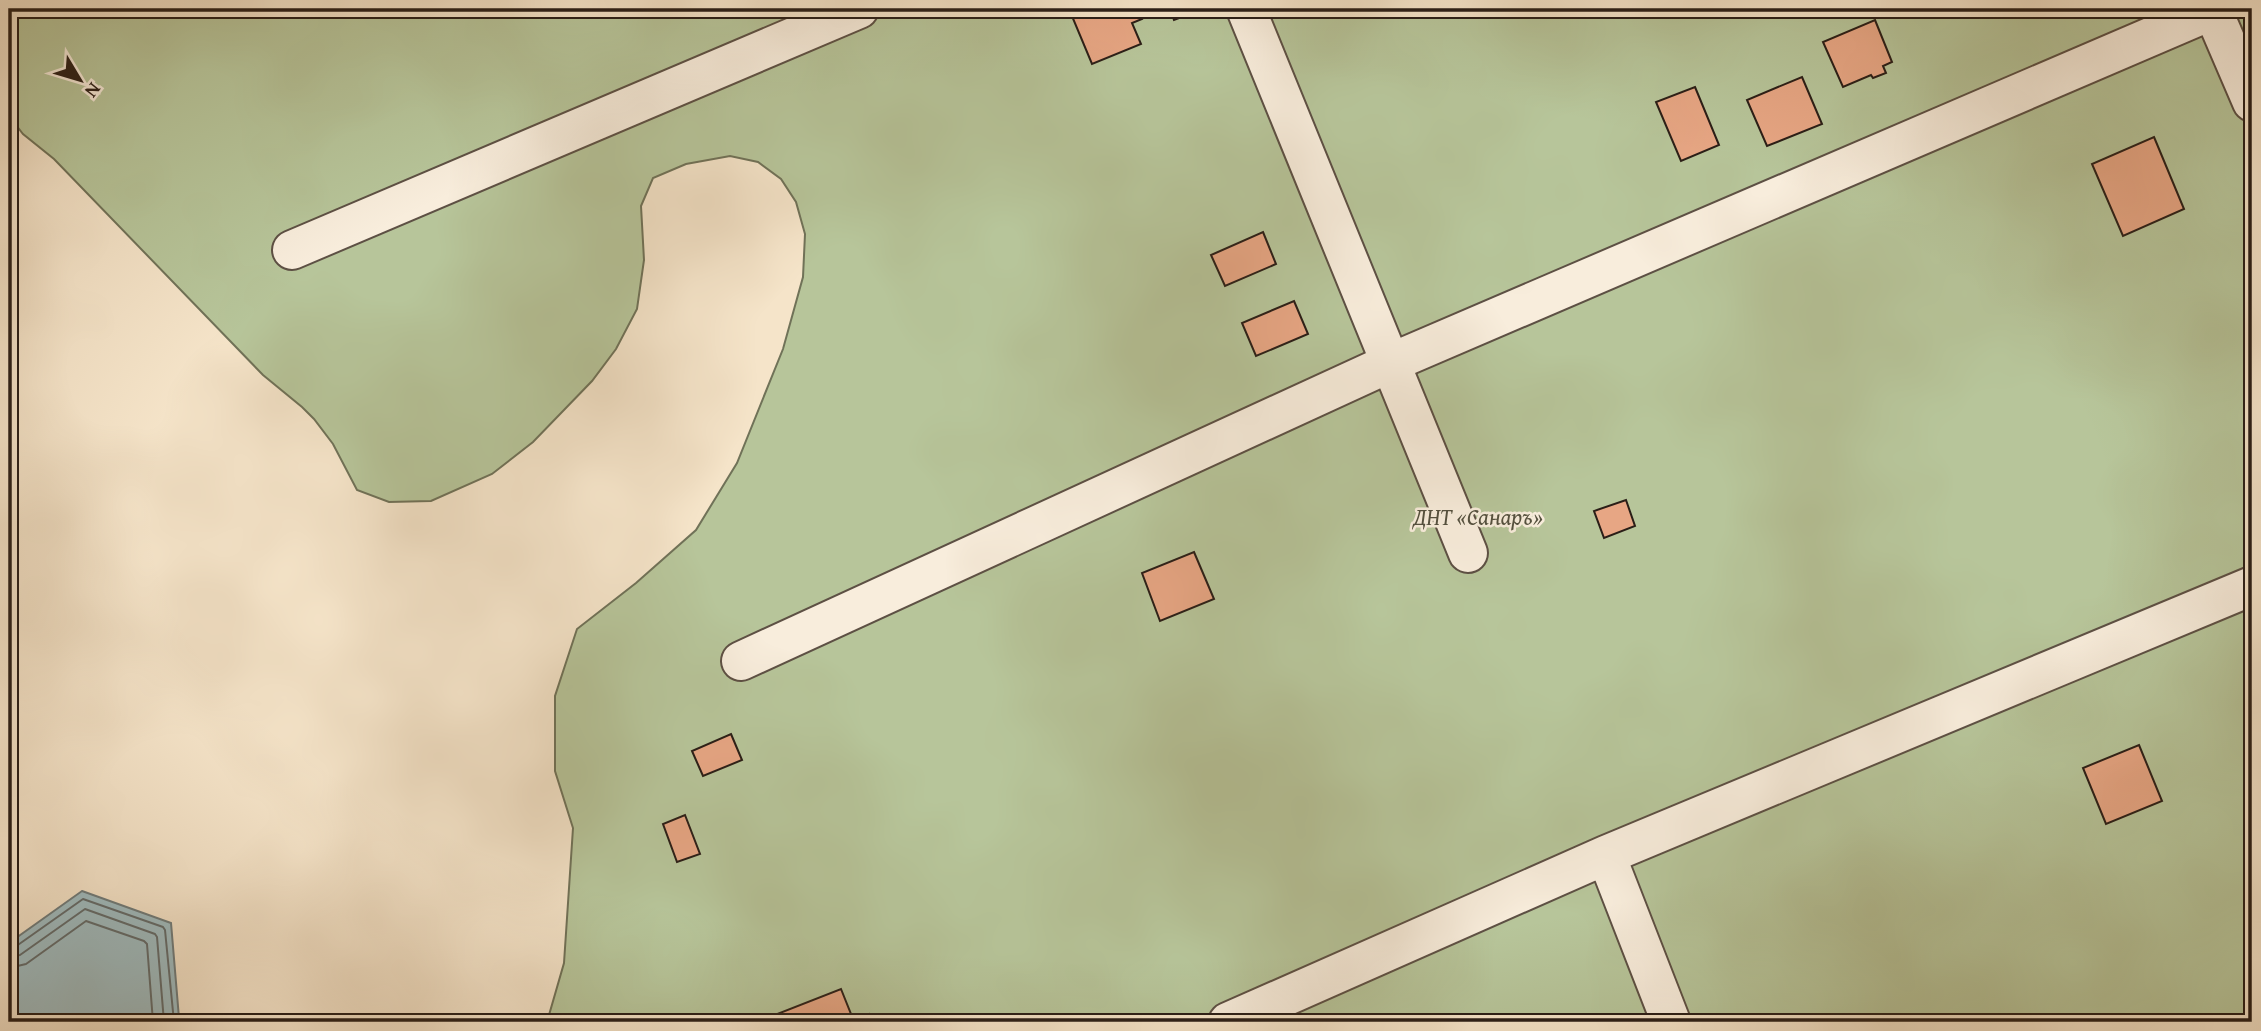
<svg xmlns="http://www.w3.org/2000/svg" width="2261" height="1031" font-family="'Gentium Book Plus',serif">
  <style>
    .green { fill: #b7c59a; stroke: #707258; stroke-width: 2 }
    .water { fill: #a0bcc0; stroke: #717d7c; stroke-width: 2 }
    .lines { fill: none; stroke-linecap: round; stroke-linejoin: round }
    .shore { stroke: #656d6c; stroke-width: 2 }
    .building { fill: #e7a684; stroke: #2a1e17; stroke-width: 2 }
    .minor-casing { stroke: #5d5044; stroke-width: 42 }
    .minor { stroke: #f8eddc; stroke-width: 38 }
    .labels { text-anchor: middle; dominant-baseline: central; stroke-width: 5; stroke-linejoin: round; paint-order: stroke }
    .park-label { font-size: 23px; font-style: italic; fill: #54503e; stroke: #f8eddc }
  </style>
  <rect width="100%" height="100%" fill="#f5e4c9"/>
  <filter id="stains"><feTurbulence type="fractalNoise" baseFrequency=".00286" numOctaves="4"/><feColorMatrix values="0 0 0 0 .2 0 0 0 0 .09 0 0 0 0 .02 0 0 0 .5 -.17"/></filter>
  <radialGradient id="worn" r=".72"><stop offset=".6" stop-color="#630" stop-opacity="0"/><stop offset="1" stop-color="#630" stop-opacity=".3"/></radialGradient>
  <path class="green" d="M9 9H2252V1022H547L564 963 573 828 555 771V696L577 629 636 583 696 530 737 463 783 349 803 277 805 234 796 202 781 179 758 162 730 156 686 164 653 178 641 206 644 260 637 309 616 349 592 381 533 442 492 474 431 501 389 502 357 490 333 444 314 419 302 407 263 375 54 159 23 134 9 116Z"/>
  <path class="water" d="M82 891 171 923 179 1018 183 1022H9V943Z"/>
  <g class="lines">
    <path class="shore" d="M9 949 15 947 83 899 163 927 165 930 174 1022
      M9 957 20 955 85 909 155 934 157 937 164 1022
      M9 968 26 964 86 921 144 941 147 944 153 1022"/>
  </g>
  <path class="building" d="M1069 9H1137L1142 19 1132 23 1141 44 1092 64Z
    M1170 9H1203L1174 20Z
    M1875 20 1892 62 1883 66 1886 73 1873 78 1871 75 1843 87 1823 42Z
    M1802 77 1822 124 1767 146 1747 100Z
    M1695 87 1719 145 1681 161 1656 102Z
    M2154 137 2184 209 2123 236 2092 164Z
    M1263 232 1276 264 1225 286 1211 255Z
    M1294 301 1308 334 1256 356 1242 323Z
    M1626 500 1635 526 1604 538 1594 511Z
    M1194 552 1214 599 1160 621 1142 573Z
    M731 734 742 760 703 776 692 751Z
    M2139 745 2162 801 2106 824 2083 768Z
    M685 815 700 854 677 862 663 824Z
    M841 989 853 1019 869 1014 872 1022H763L762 1020Z"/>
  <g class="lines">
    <defs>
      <path id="minor" d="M1246 9 1468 553
        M2212 9 2252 102
        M292 250 859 9
        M741 661 1390 363 2213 10
        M1606 855 1671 1022
        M1228 1022 1606 855 2252 586"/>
    </defs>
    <use href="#minor" class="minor-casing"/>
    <use href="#minor" class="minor"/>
  </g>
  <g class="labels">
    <g class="park-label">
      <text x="1478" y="516">ДНТ «Санаръ»</text>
    </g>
  </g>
  <rect width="2261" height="1031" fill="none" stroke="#f5e4c9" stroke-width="35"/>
  <rect x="10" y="10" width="2240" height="1010" fill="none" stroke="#2a1e17" stroke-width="3.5"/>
  <rect x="18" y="18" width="2226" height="996" fill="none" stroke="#2a1e17" stroke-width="2"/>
  <g transform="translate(80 80) rotate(128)" stroke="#f8eddc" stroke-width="5" paint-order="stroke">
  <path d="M0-5L12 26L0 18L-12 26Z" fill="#2a1e17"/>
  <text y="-10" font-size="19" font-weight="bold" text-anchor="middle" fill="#2a1e17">N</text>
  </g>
  <rect width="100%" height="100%" filter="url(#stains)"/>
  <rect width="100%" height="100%" fill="url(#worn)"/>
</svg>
